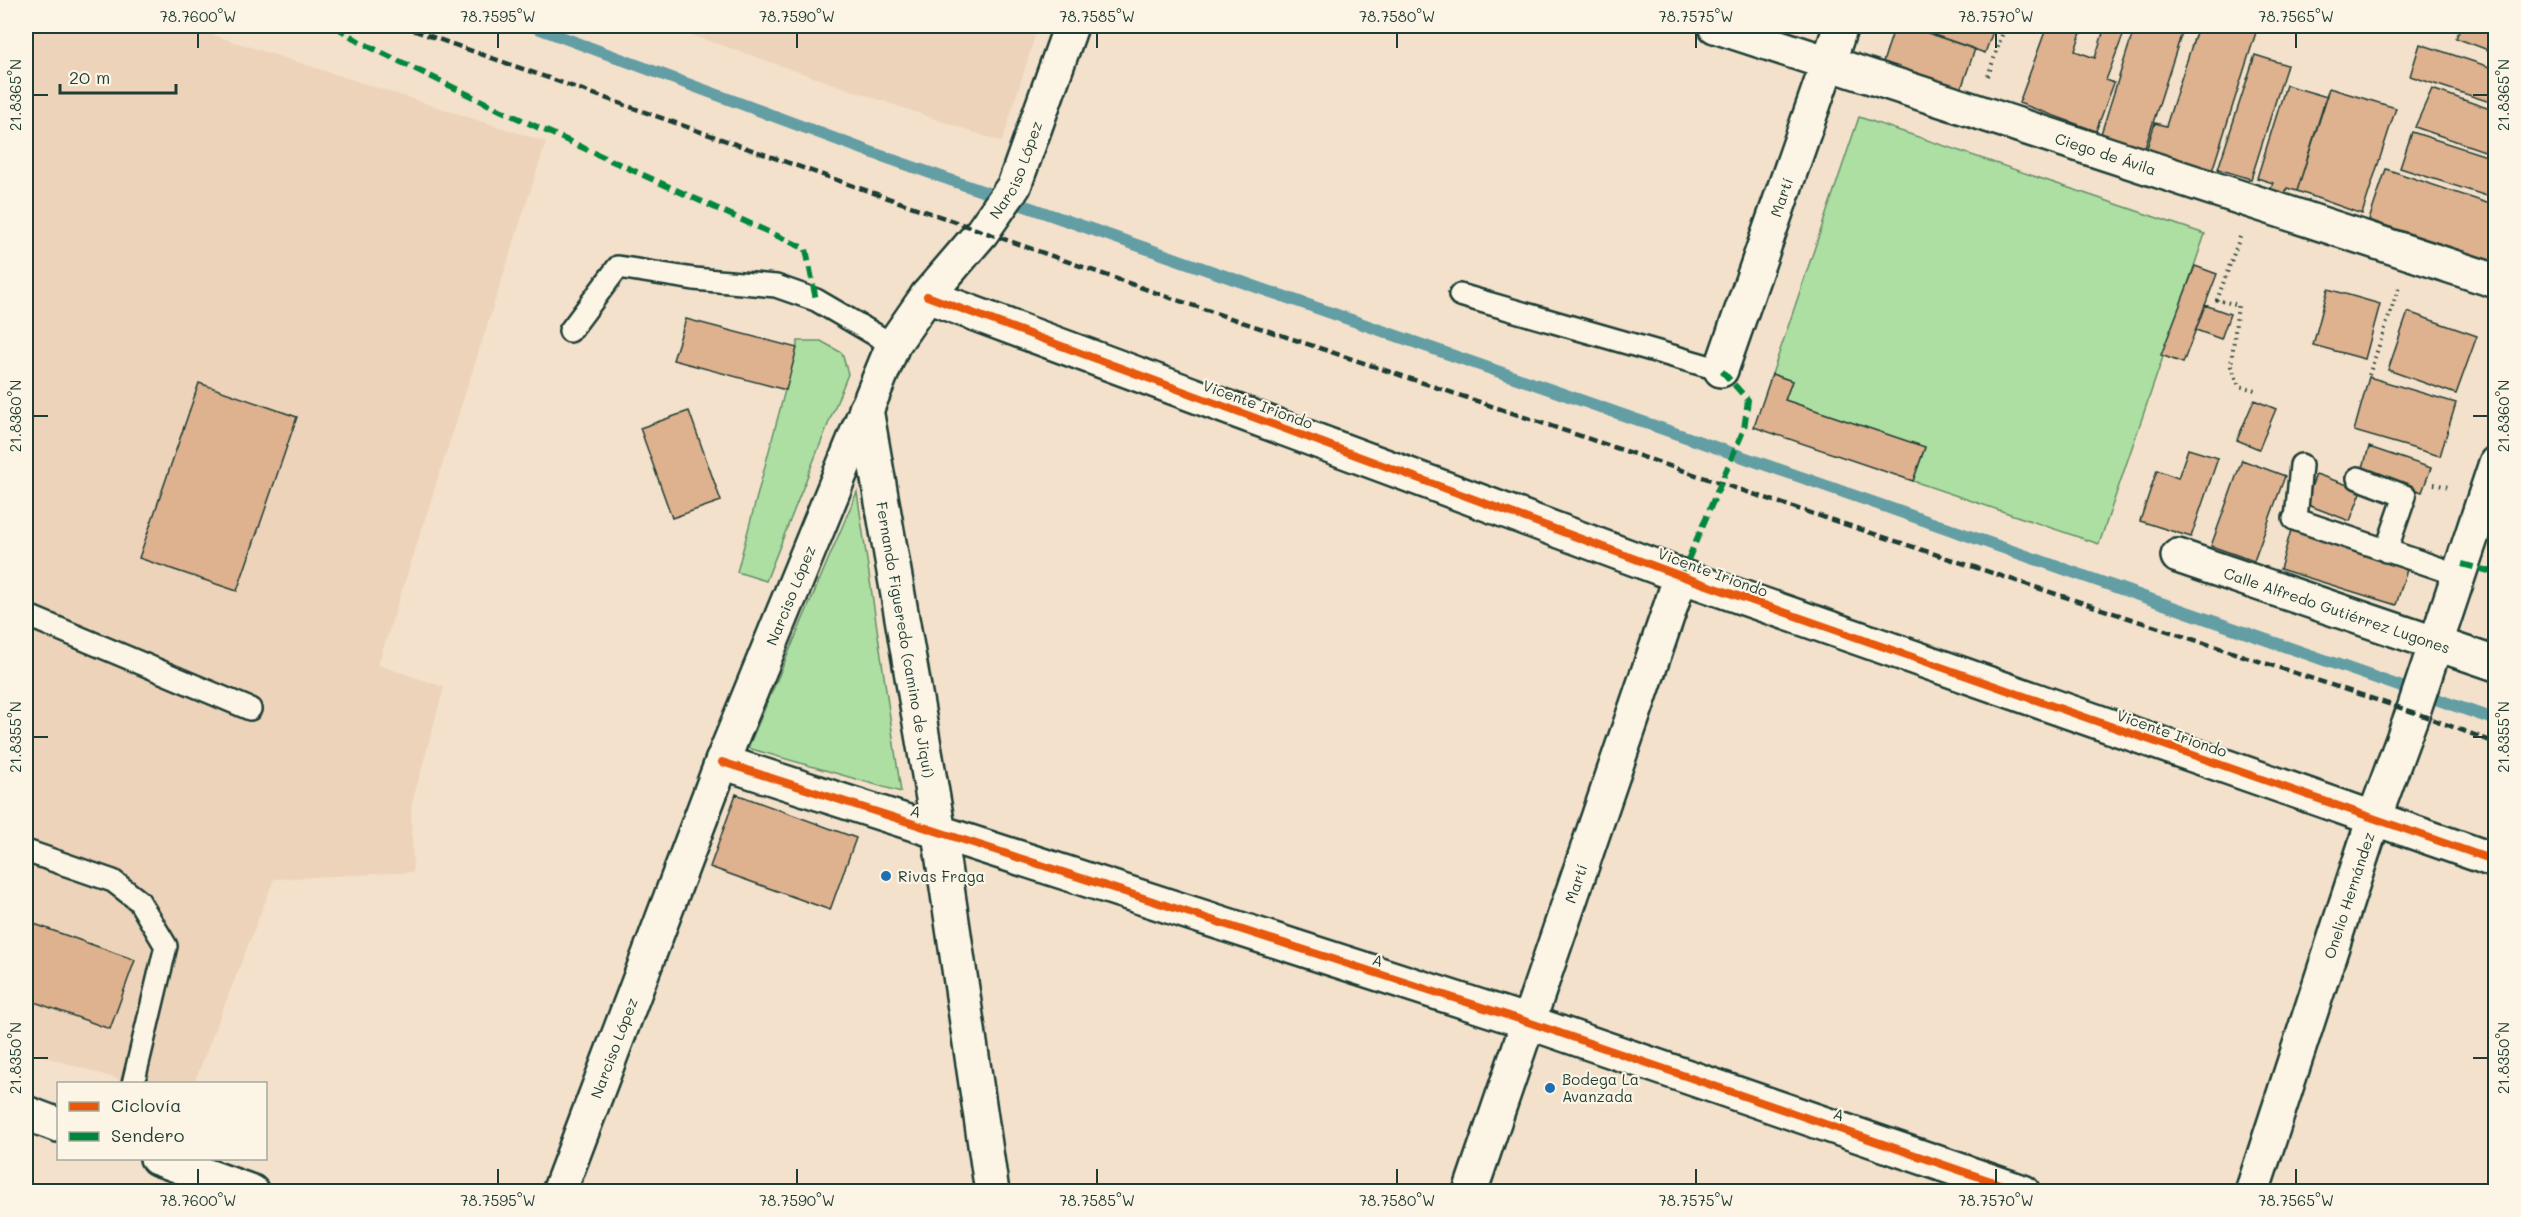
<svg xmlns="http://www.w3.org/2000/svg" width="2521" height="1217" font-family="Mali,sans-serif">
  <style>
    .built { fill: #edd3b9 }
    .green { fill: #acdfa1; stroke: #668e6a; stroke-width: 1.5 }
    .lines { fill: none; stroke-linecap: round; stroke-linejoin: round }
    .stream { stroke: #639ea5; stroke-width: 12 }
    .building { fill: #deb18f; stroke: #1f3d34; stroke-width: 1.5; fill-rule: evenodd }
    .lane-casing { stroke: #1f3d34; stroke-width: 26 }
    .street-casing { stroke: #1f3d34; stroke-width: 38 }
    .secondary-casing { stroke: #1f3d34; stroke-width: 38 }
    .path { stroke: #1f3d34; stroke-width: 4; stroke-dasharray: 1.5 4.5; stroke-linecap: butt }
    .lane { stroke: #fcf5e5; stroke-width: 21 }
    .street { stroke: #fcf5e5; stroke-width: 33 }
    .secondary { stroke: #fcf5e5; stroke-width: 33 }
    .rail { stroke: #1f3d34; stroke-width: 4.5; stroke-dasharray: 9 4.5; stroke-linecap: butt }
    .quiet { stroke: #00873e; stroke-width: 6; stroke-dasharray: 12 6; stroke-linecap: butt }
    .cycleway-casing { stroke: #fcf5e5; stroke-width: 11 }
    .cycleway { stroke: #e8590c; stroke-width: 8 }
    .ticks { fill: none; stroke: #1f3d34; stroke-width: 2 }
    .poi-dot { fill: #1f6fb2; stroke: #fcf5e5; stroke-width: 2 }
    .labels { text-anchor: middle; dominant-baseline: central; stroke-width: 4.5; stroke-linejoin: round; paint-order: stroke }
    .street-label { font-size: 15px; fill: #1f3d34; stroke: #fcf5e5 }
    .poi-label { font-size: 15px; fill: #1f3d34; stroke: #fcf5e5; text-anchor: start }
    .neatline { fill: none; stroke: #1f3d34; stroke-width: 2 }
    .ticks-label { font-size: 15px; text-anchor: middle; fill: #1f3d34 }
  </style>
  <rect width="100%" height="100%" fill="#f3e1cb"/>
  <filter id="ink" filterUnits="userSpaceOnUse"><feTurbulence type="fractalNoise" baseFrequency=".0167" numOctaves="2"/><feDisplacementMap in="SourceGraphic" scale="12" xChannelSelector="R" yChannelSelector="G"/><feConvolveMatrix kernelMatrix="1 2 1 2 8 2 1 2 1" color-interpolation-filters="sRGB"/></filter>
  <g filter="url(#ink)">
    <path class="built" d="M26 26H185L546 142 378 665 444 687 411 807 413 872 274 879 194 1083H131L26 1051Z
      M666 26H1038L1002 142Z"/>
    <path class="green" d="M1859 117 2205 234 2099 544 1913 481 1925 448 1785 400 1792 381 1772 374Z
      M798 341H821L842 353 848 374 766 581 737 572Z
      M857 492 901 792 748 748Z"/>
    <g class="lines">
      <path class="stream" d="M532 26 876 154 2496 720"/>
    </g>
    <path class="building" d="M1895 26H1908L1975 49 1961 89 1883 62Z
      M1908 26H1995L1985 53Z
      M2047 26H2113L2125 30 2106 80 2114 83 2096 131 2019 103ZM2083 26 2103 33 2095 58 2075 51Z
      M2135 26H2184L2144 151 2100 137Z
      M2198 26H2258L2212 171 2146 151 2155 123 2166 126Z
      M2461 26H2496V53L2456 38Z
      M2420 44 2496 69V104L2410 76Z
      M2255 55 2287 65 2251 179 2218 169Z
      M2286 85 2327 97 2297 191 2287 188 2284 196 2270 191 2273 183 2257 178Z
      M2329 88 2396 108 2362 214 2297 191Z
      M2432 89 2496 111V155L2415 127Z
      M2412 132 2496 159V199L2400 168Z
      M2386 169 2496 206V262L2369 220Z
      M2195 266 2217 274 2183 363 2161 355Z
      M2328 289 2380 304 2365 359 2313 345Z
      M2205 305 2230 314 2221 339 2196 330Z
      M2408 312 2477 336 2456 394 2388 370Z
      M686 319 797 348 786 390 673 360Z
      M1772 374 1792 381 1785 400 1925 447 1913 481 1754 427Z
      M2369 377 2456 403 2440 456 2354 431Z
      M199 383 297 417 237 591 139 558Z
      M2254 400 2276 409 2259 449 2237 440Z
      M689 411 721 501 672 518 640 428Z
      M2369 447 2431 468 2422 492 2362 471Z
      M2188 449 2218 458 2191 537 2140 521 2157 470 2178 478Z
      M2242 460 2285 476 2254 561 2211 546Z
      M2316 474 2362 490 2350 521 2305 504Z
      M2291 530 2408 566 2396 605 2280 569Z
      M736 794 856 838 830 910 710 867Z
      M26 921 135 960 110 1029 26 999Z"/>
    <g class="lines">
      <defs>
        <path id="lane" d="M1460 295 1721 370
          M570 331 618 267 694 279 776 286 816 300 893 345
          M2301 465 2296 519H2294L2459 575
          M2358 478 2405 496 2386 551
          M26 615 250 709
          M26 851 113 881 139 901 166 946 133 1084"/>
        <g id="street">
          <path id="s1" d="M1715 26 2496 281"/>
          <path d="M927 296 1681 576 2496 861"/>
          <path id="s2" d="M1721 370 1841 26"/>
          <path id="s3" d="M2178 556 2496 664"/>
          <path d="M722 762 1528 1022 2023 1192"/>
          <path d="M26 1113 58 1125"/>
          <path d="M157 1158 252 1192"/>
          <path id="s4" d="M1470 1192 1681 576"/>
        </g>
        <g id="secondary">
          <path id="s5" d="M866 409 939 833 992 1192"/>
          <path id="s6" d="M559 1192 722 762 893 345 927 296 982 232 1014 186 1071 26"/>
          <path id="s7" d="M2252 1192 2374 818 2413 712 2496 463"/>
        </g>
      </defs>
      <use href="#lane" class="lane-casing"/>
      <use href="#street" class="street-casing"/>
      <use href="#secondary" class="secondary-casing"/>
      <path class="path" d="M1988 76 2005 26
        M2240 237 2217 300 2238 305 2231 366 2239 386 2255 390
        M2369 375 2399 287
        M2434 484 2449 487"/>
      <use href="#lane" class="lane"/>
      <use href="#street" class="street"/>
      <use href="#secondary" class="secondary"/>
      <path class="rail" d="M401 26 1168 297 1720 483 2413 712 2496 743"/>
      <path class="quiet" d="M335 26 360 42 500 110 806 249 816 300
        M2462 564 2496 573
        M1681 576 1744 429 1748 400 1721 370"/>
      <defs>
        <path id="cycleway" d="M927 296 1681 576 2496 861
          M722 762 1528 1022 2023 1192"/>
      </defs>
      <use href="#cycleway" class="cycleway-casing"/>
      <use href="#cycleway" class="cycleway"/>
    </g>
  </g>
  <path class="ticks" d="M198 33V48M498 33V48M797 33V48M1097 33V48M1397 33V48M1696 33V48M1996 33V48M2296 33V48M33 95H48M2473 95H2488M33 416H48M2473 416H2488M33 737H48M2473 737H2488M33 1058H48M2473 1058H2488M198 1169V1184M498 1169V1184M797 1169V1184M1097 1169V1184M1397 1169V1184M1696 1169V1184M1996 1169V1184M2296 1169V1184"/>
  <g class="poi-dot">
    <circle cx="886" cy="876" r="6"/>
    <circle cx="1550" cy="1088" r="6"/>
  </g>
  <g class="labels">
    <g class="street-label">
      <text stroke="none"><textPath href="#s1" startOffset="411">Ciego de Ávila</textPath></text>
      <text stroke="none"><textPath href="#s6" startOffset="1126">Narciso López</textPath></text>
      <text stroke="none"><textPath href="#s2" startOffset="183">Martí</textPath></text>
      <text transform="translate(1258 404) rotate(20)">Vicente Iriondo</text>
      <text transform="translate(1713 572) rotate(20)">Vicente Iriondo</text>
      <text stroke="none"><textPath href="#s6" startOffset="640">Narciso López</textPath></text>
      <text stroke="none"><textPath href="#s3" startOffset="168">Calle Alfredo Gutiérrez Lugones</textPath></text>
      <text stroke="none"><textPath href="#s5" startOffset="234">Fernando Figueredo (camino de Jiquí)</textPath></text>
      <text transform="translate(2172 733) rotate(19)">Vicente Iriondo</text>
      <text transform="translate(916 811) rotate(18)">A</text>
      <text stroke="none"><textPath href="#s4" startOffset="326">Martí</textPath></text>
      <text stroke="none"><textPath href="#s7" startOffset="312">Onelio Hernández</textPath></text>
      <text transform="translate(1378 960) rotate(18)">A</text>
      <text stroke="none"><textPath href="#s6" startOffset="154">Narciso López</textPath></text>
      <text transform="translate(1839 1114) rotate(19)">A</text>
    </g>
    <g class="poi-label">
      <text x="898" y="876">Rivas Fraga</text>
      <text x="1562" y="1079">Bodega La<tspan x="1562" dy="17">Avanzada</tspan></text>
    </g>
  </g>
  <rect width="2521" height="1217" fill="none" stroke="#fcf5e5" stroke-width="66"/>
  <rect x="57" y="1082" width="210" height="78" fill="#fcf5e5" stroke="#a4ab9e" stroke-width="1.5"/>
  <rect x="69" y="1102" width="30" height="9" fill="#e8590c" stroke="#a4ab9e" stroke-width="1.5"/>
  <text x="111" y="1112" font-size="18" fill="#1f3d34">Ciclovía</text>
  <rect x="69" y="1132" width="30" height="9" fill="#00873e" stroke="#a4ab9e" stroke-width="1.5"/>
  <text x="111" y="1142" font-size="18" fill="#1f3d34">Sendero</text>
  <path d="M60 84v9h116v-9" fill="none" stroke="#1f3d34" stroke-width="3"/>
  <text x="69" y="84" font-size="18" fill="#1f3d34" stroke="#fcf5e5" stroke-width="4.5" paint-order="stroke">20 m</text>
  <rect x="33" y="33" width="2455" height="1151" class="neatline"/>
  <g class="ticks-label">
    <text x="198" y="22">78.7600°W</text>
    <text x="498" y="22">78.7595°W</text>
    <text x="797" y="22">78.7590°W</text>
    <text x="1097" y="22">78.7585°W</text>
    <text x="1397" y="22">78.7580°W</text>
    <text x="1696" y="22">78.7575°W</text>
    <text x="1996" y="22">78.7570°W</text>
    <text x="2296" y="22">78.7565°W</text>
    <text transform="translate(16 95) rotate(-90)" y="5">21.8365°N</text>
    <text transform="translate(2504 95) rotate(-90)" y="5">21.8365°N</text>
    <text transform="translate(16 416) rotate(-90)" y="5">21.8360°N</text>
    <text transform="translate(2504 416) rotate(-90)" y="5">21.8360°N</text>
    <text transform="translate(16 737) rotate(-90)" y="5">21.8355°N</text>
    <text transform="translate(2504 737) rotate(-90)" y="5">21.8355°N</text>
    <text transform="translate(16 1058) rotate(-90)" y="5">21.8350°N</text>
    <text transform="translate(2504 1058) rotate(-90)" y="5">21.8350°N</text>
    <text x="198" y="1206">78.7600°W</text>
    <text x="498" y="1206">78.7595°W</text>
    <text x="797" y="1206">78.7590°W</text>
    <text x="1097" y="1206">78.7585°W</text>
    <text x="1397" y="1206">78.7580°W</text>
    <text x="1696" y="1206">78.7575°W</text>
    <text x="1996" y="1206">78.7570°W</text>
    <text x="2296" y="1206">78.7565°W</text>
  </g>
</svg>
